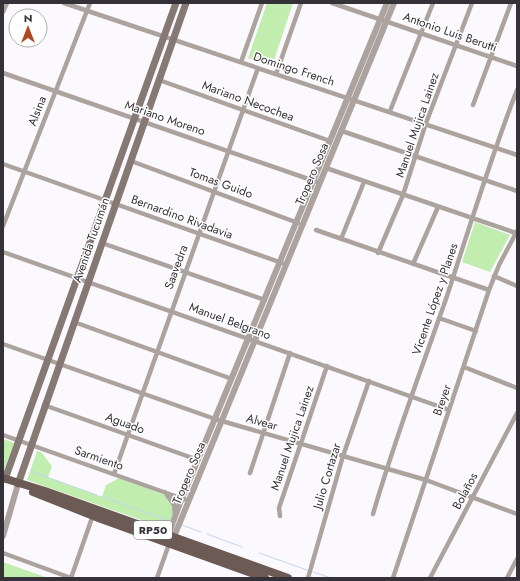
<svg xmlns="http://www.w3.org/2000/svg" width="520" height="581" font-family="Jost,sans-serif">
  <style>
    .green { fill: #c1edaf }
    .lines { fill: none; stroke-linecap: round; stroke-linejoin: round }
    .stream { stroke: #c3d4f7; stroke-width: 1 }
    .minor { stroke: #aca39f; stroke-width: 4.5 }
    .tertiary { stroke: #aca39f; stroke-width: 6 }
    .secondary { stroke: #867974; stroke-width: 7 }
    .primary { stroke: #6c5b55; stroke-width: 8 }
    .labels { text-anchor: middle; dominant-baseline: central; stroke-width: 3; stroke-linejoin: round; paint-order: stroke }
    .shield { fill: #fff; stroke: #726f74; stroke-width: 1 }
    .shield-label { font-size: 11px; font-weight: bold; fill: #353139 }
    .street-label { font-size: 12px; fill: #353139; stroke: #fff }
  </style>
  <rect width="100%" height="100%" fill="#fbf9fd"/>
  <path class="green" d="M267 3H293L272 66 248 58Z
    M475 222 510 235 490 272 462 262Z
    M3 439 14 443 4 470H3Z
    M37 451 41 452 52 466 48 477 102 497 106 485 119 478 178 500 167 529 27 480Z
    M3 562 48 578H3Z"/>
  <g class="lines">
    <path class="stream" d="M3 461 8 463
      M31 471 48 477
      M52 479 97 495
      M101 496 169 521
      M182 525 201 532
      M207 534 242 547
      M259 553 307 570
      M313 572 331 578"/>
    <path class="minor" d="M64 3 517 155
      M332 3 517 66
      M3 12 7 3
      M241 62 262 3
      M3 73 320 183
      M276 74 301 3
      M159 80 330 141
      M473 105 511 3
      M390 111 433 3
      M342 131 517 191
      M131 161 298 223
      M3 164 282 263
      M326 168 516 233
      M3 226 90 3
      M316 230 489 290
      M341 239 364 182
      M102 243 265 300
      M3 252 449 410
      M378 253 403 195 426 123 472 3
      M413 264 438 207
      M494 276 517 286
      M439 318 476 331
      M74 322 232 379
      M3 344 215 419 426 480 517 514
      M464 367 517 388
      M44 405 198 460
      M3 435 189 501
      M250 473 290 353
      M114 474 258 68
      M165 492 174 505 175 514
      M373 514C394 441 421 370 446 299 469 229 490 159 517 90
      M280 516 279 508 327 366
      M3 553 71 578
      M71 578 93 515
      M157 578 169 544
      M308 578 343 456 369 381
      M393 578 489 290 499 265 517 231
      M430 578 517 413
      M507 578 517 559"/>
    <path class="tertiary" d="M3 536 18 484
      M168 538V535L182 498 387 3
      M173 539 394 3"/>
    <path class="secondary" d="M5 479 176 3
      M18 484 186 3"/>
    <path class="primary" d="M3 478 45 491 288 578
      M33 492 101 519 265 578"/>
  </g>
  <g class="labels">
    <rect class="shield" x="134" y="521" width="38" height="18" rx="3"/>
    <g class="shield-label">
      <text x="153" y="530">RP50</text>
    </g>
    <g class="street-label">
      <text transform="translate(450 32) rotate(19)">Antonio Luis Berutti</text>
      <text transform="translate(294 69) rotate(18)">Domingo French</text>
      <text transform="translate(248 101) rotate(20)">Mariano Necochea</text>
      <text transform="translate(37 111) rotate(-69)">Alsina</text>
      <text transform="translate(165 118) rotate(19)">Mariano Moreno</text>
      <text transform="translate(417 125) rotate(-71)">Manuel Mujica Lainez</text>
      <text transform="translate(312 174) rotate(-67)">Tropero Sosa</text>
      <text transform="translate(221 183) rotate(20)">Tomas Guido</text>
      <text transform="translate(182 217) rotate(20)">Bernardino Rivadavia</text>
      <text transform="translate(91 240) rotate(-71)">Avenida Tucumán</text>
      <text transform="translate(176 267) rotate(-70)">Saavedra</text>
      <text transform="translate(435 299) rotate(-71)">Vicente López y Planes</text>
      <text transform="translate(230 321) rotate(20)">Manuel Belgrano</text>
      <text transform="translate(442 400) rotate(-71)">Breyer</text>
      <text transform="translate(262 422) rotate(16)">Alvear</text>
      <text transform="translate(125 423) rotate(20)">Aguado</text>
      <text transform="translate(292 438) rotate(-71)">Manuel Mujica Lainez</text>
      <text transform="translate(99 458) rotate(19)">Sarmiento</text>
      <text transform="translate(189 473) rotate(-67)">Tropero Sosa</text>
      <text transform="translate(327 476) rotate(-73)">Julio Cortazar</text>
      <text transform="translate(465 491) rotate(-62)">Bolaños</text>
    </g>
  </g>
  <rect width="520" height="581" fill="none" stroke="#353139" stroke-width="8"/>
  <g transform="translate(28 28)"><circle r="19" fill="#ffffff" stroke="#aeadb0"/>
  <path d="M0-3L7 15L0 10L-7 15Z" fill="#af491f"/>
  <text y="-6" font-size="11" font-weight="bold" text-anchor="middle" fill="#353139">N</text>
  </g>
</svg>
